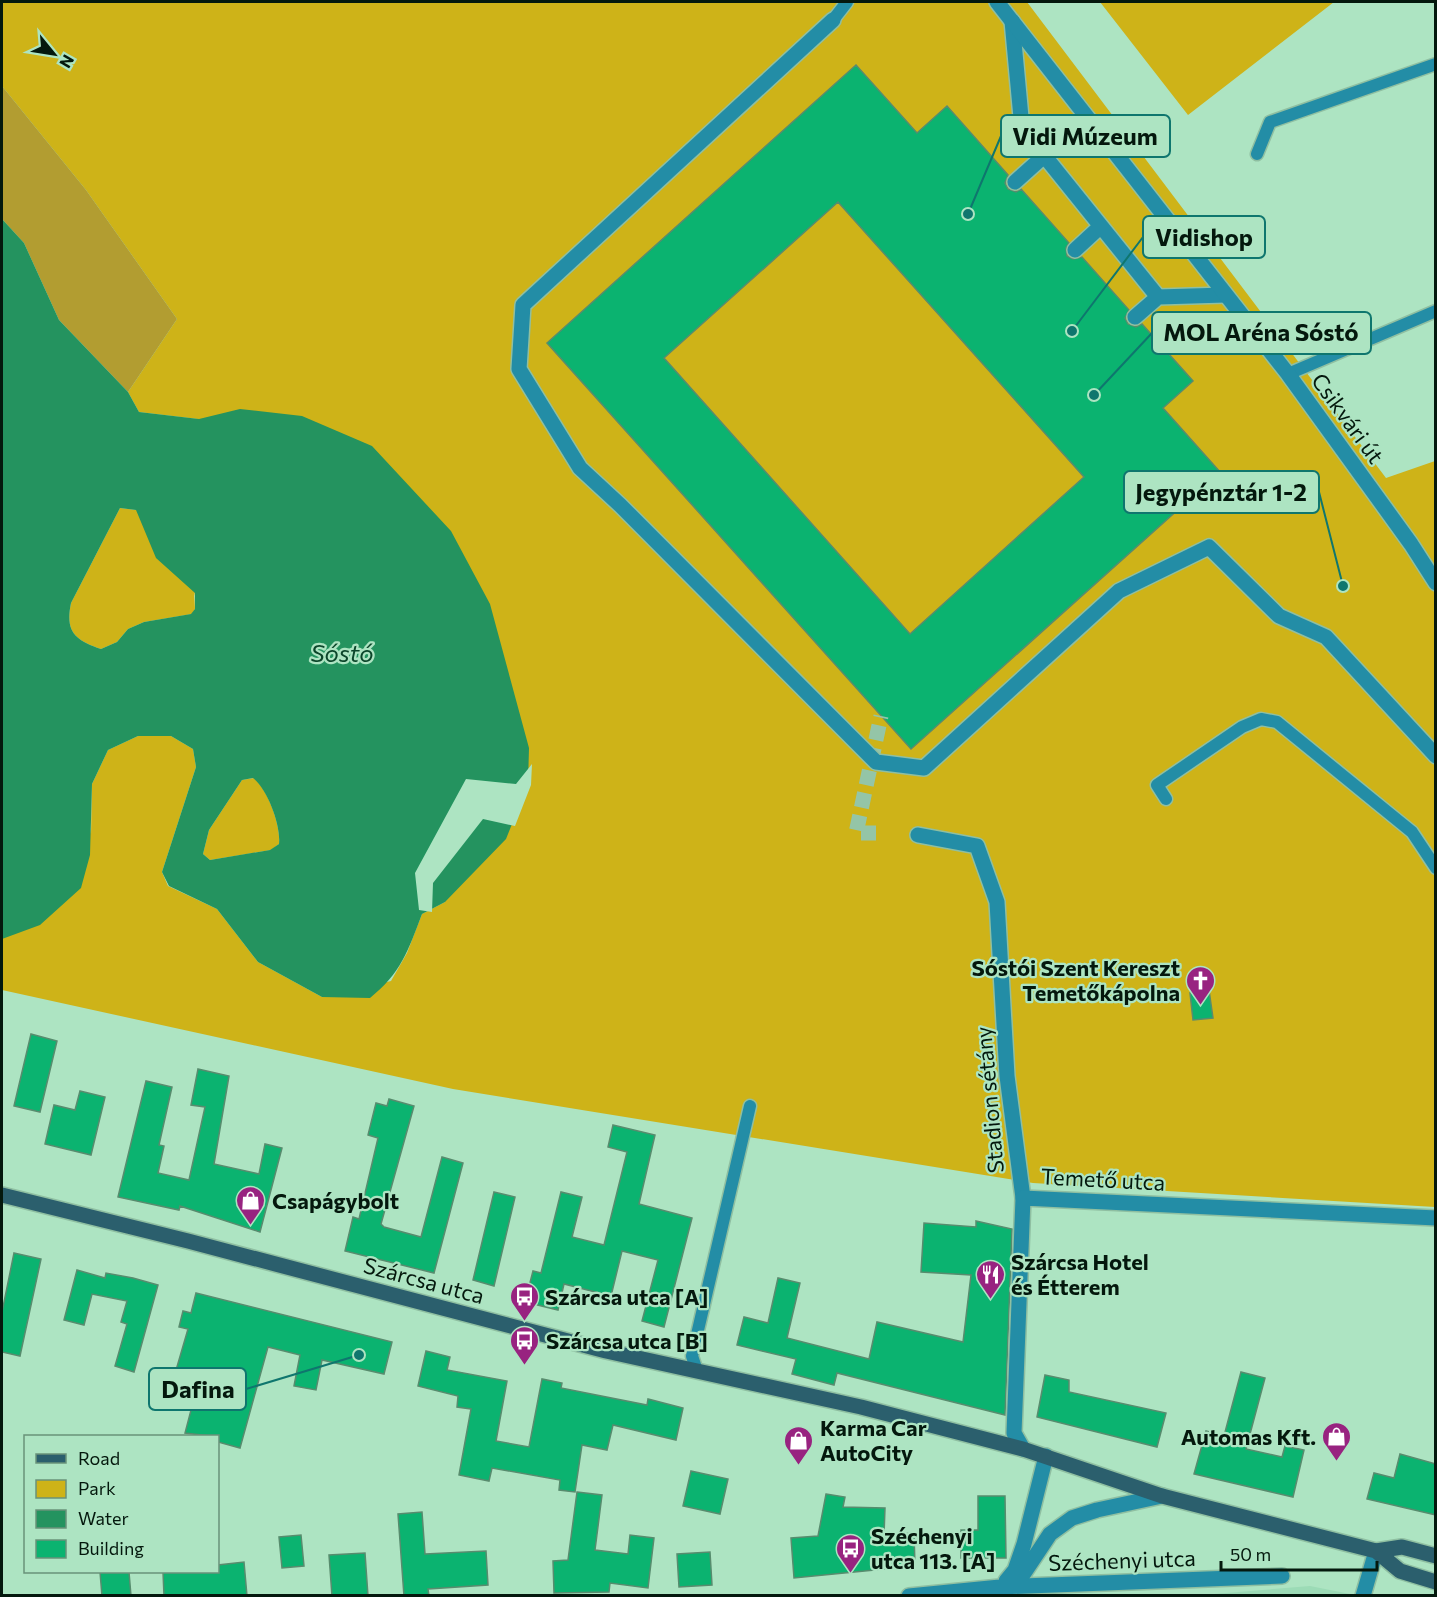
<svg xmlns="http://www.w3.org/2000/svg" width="1437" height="1597" font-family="Commissioner,sans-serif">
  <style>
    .built { fill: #9cdbb6 }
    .green { fill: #ceb318 }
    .forest { fill: #b29d31 }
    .water { fill: #24935f; fill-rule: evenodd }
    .pier { fill: #ade4c2 }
    .building { fill: #0bb370; stroke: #588c6e; stroke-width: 1.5; fill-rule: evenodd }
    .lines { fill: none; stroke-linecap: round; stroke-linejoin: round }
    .pedestrian-tunnel { stroke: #94c5a7; stroke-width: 15; stroke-dasharray: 15 8; stroke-linecap: butt }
    .service-casing { stroke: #8fbfa1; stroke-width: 15 }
    .pedestrian-casing { stroke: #8fbfa1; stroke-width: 18 }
    .minor-casing { stroke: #8fbfa1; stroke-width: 18 }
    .tertiary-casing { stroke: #8fbfa1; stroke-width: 18 }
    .secondary-casing { stroke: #8fbfa1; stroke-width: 18 }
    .service { stroke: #238da6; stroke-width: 12 }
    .pedestrian { stroke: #238da6; stroke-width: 15 }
    .minor { stroke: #238da6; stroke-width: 15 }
    .tertiary { stroke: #238da6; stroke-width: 15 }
    .secondary { stroke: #2b5f6d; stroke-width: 15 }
    .labels { text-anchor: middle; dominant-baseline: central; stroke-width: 4.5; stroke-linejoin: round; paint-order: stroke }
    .street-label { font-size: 22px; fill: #04180d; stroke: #ade4c2 }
    .poi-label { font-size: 22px; font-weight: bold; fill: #04180d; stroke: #ade4c2; text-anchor: start }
    .water-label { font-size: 24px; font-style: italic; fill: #0b452a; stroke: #ade4c2 }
    .leader { fill: none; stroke: #0f766e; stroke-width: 2 }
    .callout-dot { fill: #0f766e; stroke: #ade4c2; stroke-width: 2 }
    .callout { fill: #ade4c2; stroke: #0f766e; stroke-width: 2 }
    .callout-label { font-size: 24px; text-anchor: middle; font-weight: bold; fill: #04180d }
  </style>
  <rect width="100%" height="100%" fill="#ade4c2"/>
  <path class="built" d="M1310 1586 1355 1595H1202Z"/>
  <path class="green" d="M2 2H1027L1386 478 1435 461V1207L1033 1183 453 1089 2 990V764L34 525 91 834 92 784 108 750 138 736H171L193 749 196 767 162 872 168 886 217 909 258 962 322 997 391 981 407 953 422 914 445 902 208 649 194 592 195 609 192 614 144 622 128 629 117 642 101 649C75 640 65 632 71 603L120 508 136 510 198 419 139 412 128 392 177 319 86 190 2 86Z
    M1100 2H1334L1188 115Z
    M254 778C268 790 281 826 279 844L271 850 210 860 203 854 209 830 242 780Z"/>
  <path class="forest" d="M2 86 86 190 177 319 128 392 59 320 24 243 2 219Z"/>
  <path class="water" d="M2 219 24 243 59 320 128 392 139 412 199 419 240 409 302 416 372 446 451 531 490 604 529 748 528 784 506 839 445 902 422 914C408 951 401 973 370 998L322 997 258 962 217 909 169 886 162 872 196 767 193 749 171 736H138L108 750 92 784 90 855 81 888 40 925 2 939ZM120 508 136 510 156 558 195 593V609L191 614 144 622 128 629 117 642 101 649C75 640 65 632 71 603ZM253 778C268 790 281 826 279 844L270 850 210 860 203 854 209 830 242 780Z"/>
  <path class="pier" d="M532 764 531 785 515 826 483 819 433 883 432 912 419 910 415 873 466 779 516 784Z"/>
  <path class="building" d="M856 65 917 133 947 106 1008 175 1005 183 1008 189 1016 192 1021 189 1069 243 1066 248 1067 256 1073 259 1082 257 1129 310 1125 318 1128 324 1136 327 1142 324 1193 381 1163 408 1220 472 911 749 547 343ZM838 202 1084 477 910 634 664 358Z
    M1209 990 1213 1018 1193 1020 1190 993Z
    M31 1034 57 1041 40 1112 14 1106Z
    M198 1069 229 1076 214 1164 259 1174 265 1144 282 1148 260 1232 180 1206 179 1210 118 1197 146 1081 172 1087 159 1145 164 1146 158 1173 189 1180 205 1107 191 1105Z
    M80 1091 105 1097 91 1155 45 1144 54 1105 75 1110Z
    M389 1099 414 1106 381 1224 384 1227 421 1237 442 1157 463 1163 434 1273 345 1251 353 1217 359 1219 378 1138 368 1135 376 1103 387 1106Z
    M613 1125 655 1135 639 1204 692 1218 664 1327 642 1321 658 1260 622 1251 611 1296 564 1284 558 1310 525 1302 533 1271 541 1273 561 1192 582 1197 572 1237 604 1245 627 1152 608 1147Z
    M494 1192 515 1197 494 1286 473 1280Z
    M976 1221 1012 1229 1005 1415 837 1373 834 1385 792 1374 796 1359 737 1345 744 1317 768 1323 778 1278 800 1283 787 1338 869 1359 877 1322 963 1342 971 1275 921 1272 924 1223 976 1227Z
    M14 1253 41 1259 20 1356 2 1352V1312Z
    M77 1270 105 1278 106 1273 133 1278 158 1285 134 1372 115 1366 127 1324 121 1322 127 1301 92 1294 84 1325 64 1320Z
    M196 1293 392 1342 384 1374 322 1360 316 1390 294 1386 300 1355 268 1347 240 1448 218 1442V1437L185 1433 196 1391 172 1384 188 1329 179 1327 183 1311 191 1313Z
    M426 1351 450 1357 447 1370 507 1381 496 1441 529 1447 542 1379 562 1383 561 1388 647 1405 648 1399 683 1408 676 1440 613 1425 607 1450 582 1445 575 1492 559 1490 560 1480 492 1468 489 1481 459 1475 471 1409 457 1407 458 1396 418 1386Z
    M1241 1372 1265 1378 1246 1449 1282 1457 1285 1446 1304 1450 1293 1497 1194 1474 1206 1431 1224 1436Z
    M1045 1375 1069 1380V1392L1166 1413 1157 1447 1037 1417Z
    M1400 1454 1436 1464V1515L1367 1499 1374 1473 1394 1478Z
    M691 1471 728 1479 720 1514 683 1506Z
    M577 1492 602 1495 595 1550 628 1554 630 1535 654 1538 648 1588 610 1583 609 1592 554 1593 553 1561 568 1560Z
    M826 1494 845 1497 843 1507 885 1508 884 1535 914 1533 915 1566 794 1578 791 1538 818 1536Z
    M978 1496H1005L1006 1558H961V1530H978Z
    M422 1512 425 1554 486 1551 488 1585 428 1589 429 1596H404L398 1514Z
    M301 1535 304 1566 282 1568 279 1537Z
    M710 1552 712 1585 679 1587 677 1554Z
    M365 1553 368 1596H332L329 1555Z
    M244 1562 247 1596H164L163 1572H218V1565Z
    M100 1572H129L131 1596H102Z"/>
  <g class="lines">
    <path class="pedestrian-tunnel" d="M876 833H856L881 716"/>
    <defs>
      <path id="service" d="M833 20 847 2
        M1257 154 1270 122 1436 64
        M1288 374 1436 311
        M1166 799 1157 785 1242 727 1261 719 1277 722 1412 832 1436 868
        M697 1371 692 1356 750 1106"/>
      <path id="pedestrian" d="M833 20 523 305 519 369 580 468 620 505 876 762 924 768 1119 591 1209 547 1279 616 1326 637 1436 756
        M1012 21 1022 128 1158 297 1225 295
        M1015 182 1044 156
        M1075 250 1101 226
        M1135 317 1158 297
        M918 835 977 846 997 902 1007 1076 1023 1198"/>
      <path id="minor" d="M1023 1449 1014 1433 1023 1198 1436 1218
        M1006 1581 1015 1570 1024 1544 1046 1456
        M1003 1586 1024 1573 1050 1534 1072 1518 1097 1510 1162 1496
        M909 1596 1000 1587 1282 1576
        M1363 1596 1376 1551"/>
      <path id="tertiary" d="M997 2 1288 374 1411 544 1436 583"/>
      <path id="secondary" d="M2 1195 188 1241 606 1351 861 1407 1023 1449 1162 1496 1376 1551 1402 1547 1436 1556
        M1376 1551 1400 1571 1436 1582"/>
    </defs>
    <use href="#service" class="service-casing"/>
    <use href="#pedestrian" class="pedestrian-casing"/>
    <use href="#minor" class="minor-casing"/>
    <use href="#tertiary" class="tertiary-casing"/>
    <use href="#secondary" class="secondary-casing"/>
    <use href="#service" class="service"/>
    <use href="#pedestrian" class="pedestrian"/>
    <use href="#minor" class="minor"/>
    <use href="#tertiary" class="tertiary"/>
    <use href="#secondary" class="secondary"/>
  </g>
  <defs>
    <symbol id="church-pin" viewBox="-11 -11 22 30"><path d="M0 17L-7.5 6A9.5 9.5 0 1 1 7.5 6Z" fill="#982380" stroke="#ade4c2"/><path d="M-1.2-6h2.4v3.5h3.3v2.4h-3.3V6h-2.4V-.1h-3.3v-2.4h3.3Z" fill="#fff"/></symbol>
    <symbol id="shop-pin" viewBox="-11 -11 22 30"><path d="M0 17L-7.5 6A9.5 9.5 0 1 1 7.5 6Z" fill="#982380" stroke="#ade4c2"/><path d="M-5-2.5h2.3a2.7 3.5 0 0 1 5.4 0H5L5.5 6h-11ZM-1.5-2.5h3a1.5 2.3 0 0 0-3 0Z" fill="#fff"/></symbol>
    <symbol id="restaurant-pin" viewBox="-11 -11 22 30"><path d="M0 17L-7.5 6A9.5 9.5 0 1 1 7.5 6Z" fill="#982380" stroke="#ade4c2"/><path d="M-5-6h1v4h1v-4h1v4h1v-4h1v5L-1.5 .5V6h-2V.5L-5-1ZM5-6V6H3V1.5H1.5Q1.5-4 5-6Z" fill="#fff"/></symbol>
    <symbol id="bus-pin" viewBox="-11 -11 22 30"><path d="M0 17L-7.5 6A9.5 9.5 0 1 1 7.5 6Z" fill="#982380" stroke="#ade4c2"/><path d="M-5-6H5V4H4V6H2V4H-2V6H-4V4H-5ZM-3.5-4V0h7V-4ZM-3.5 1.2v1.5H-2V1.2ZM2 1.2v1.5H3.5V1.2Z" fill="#fff"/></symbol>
  </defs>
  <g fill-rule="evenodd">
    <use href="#church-pin" x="1184" y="964" width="33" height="45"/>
    <use href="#shop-pin" x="234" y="1184" width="33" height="45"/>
    <use href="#restaurant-pin" x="974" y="1258" width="33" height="45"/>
    <use href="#bus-pin" x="508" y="1280" width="33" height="45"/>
    <use href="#bus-pin" x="508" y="1324" width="33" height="45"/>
    <use href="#shop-pin" x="1320" y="1420" width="33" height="45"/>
    <use href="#shop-pin" x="782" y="1424" width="33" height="45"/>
    <use href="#bus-pin" x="834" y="1532" width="33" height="45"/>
  </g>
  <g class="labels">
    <g class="street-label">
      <text transform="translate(1348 418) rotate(54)">Csikvári út</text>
      <text transform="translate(989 1100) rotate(-95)">Stadion sétány</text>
      <text transform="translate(1103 1179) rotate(3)">Temető utca</text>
      <text transform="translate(424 1280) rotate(15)">Szárcsa utca</text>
      <text transform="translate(1122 1560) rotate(-2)">Széchenyi utca</text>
    </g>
    <g class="poi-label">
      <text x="1180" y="967" text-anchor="end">Sóstói Szent Kereszt<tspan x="1180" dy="25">Temetőkápolna</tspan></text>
      <text x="272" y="1200">Csapágybolt</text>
      <text x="1011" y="1261">Szárcsa Hotel<tspan x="1011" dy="25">és Étterem</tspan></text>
      <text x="545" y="1296">Szárcsa utca [A]</text>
      <text x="546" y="1340">Szárcsa utca [B]</text>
      <text x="820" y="1427">Karma Car<tspan x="820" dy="25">AutoCity</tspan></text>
      <text x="1316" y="1436" text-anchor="end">Automas Kft.</text>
      <text x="871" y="1535">Széchenyi<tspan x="871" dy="25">utca 113. [A]</tspan></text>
    </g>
    <g class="water-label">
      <text x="342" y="652">Sóstó</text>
    </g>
  </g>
  <path class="leader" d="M968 214L1001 136M1072 331L1143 237M1094 395L1152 333M1343 586L1319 492M359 1355L246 1389"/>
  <g class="callout-dot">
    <circle cx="968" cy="214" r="6"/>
    <circle cx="1072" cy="331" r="6"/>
    <circle cx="1094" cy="395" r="6"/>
    <circle cx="1343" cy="586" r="6"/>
    <circle cx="359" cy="1355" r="6"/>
  </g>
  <g class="callout">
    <rect x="1001" y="115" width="169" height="42" rx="6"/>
    <rect x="1143" y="216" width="122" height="42" rx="6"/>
    <rect x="1152" y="312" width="219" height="42" rx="6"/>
    <rect x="1124" y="471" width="195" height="42" rx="6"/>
    <rect x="149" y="1368" width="97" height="42" rx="6"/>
  </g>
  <g class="callout-label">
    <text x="1085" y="145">Vidi Múzeum</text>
    <text x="1204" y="246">Vidishop</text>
    <text x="1261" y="341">MOL Aréna Sóstó</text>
    <text x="1221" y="501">Jegypénztár 1-2</text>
    <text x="198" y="1398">Dafina</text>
  </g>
  <rect width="1437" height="1597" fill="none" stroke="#04180d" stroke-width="6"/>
  <rect x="24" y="1435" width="195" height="138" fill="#ade4c2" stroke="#69927a" stroke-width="1.5"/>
  <rect x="36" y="1454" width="30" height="9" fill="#2b5f6d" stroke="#69927a" stroke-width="1.5"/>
  <text x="78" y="1465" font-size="18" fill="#04180d">Road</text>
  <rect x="36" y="1480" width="30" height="18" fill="#ceb318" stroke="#69927a" stroke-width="1.5"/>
  <text x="78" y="1495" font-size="18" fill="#04180d">Park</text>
  <rect x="36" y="1510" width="30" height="18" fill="#24935f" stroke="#69927a" stroke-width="1.5"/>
  <text x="78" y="1525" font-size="18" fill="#04180d">Water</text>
  <rect x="36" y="1540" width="30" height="18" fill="#0bb370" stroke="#69927a" stroke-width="1.5"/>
  <text x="78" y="1555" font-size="18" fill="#04180d">Building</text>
  <g transform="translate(54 54) rotate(120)" stroke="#ade4c2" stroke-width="4.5" paint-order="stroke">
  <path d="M0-4.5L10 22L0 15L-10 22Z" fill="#04180d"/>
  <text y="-9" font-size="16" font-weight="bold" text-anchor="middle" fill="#04180d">N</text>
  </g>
  <path d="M1221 1561v9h156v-9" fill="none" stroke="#04180d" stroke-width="3"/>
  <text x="1230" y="1561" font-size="18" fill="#04180d" stroke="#ade4c2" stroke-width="4.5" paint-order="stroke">50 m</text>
</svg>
